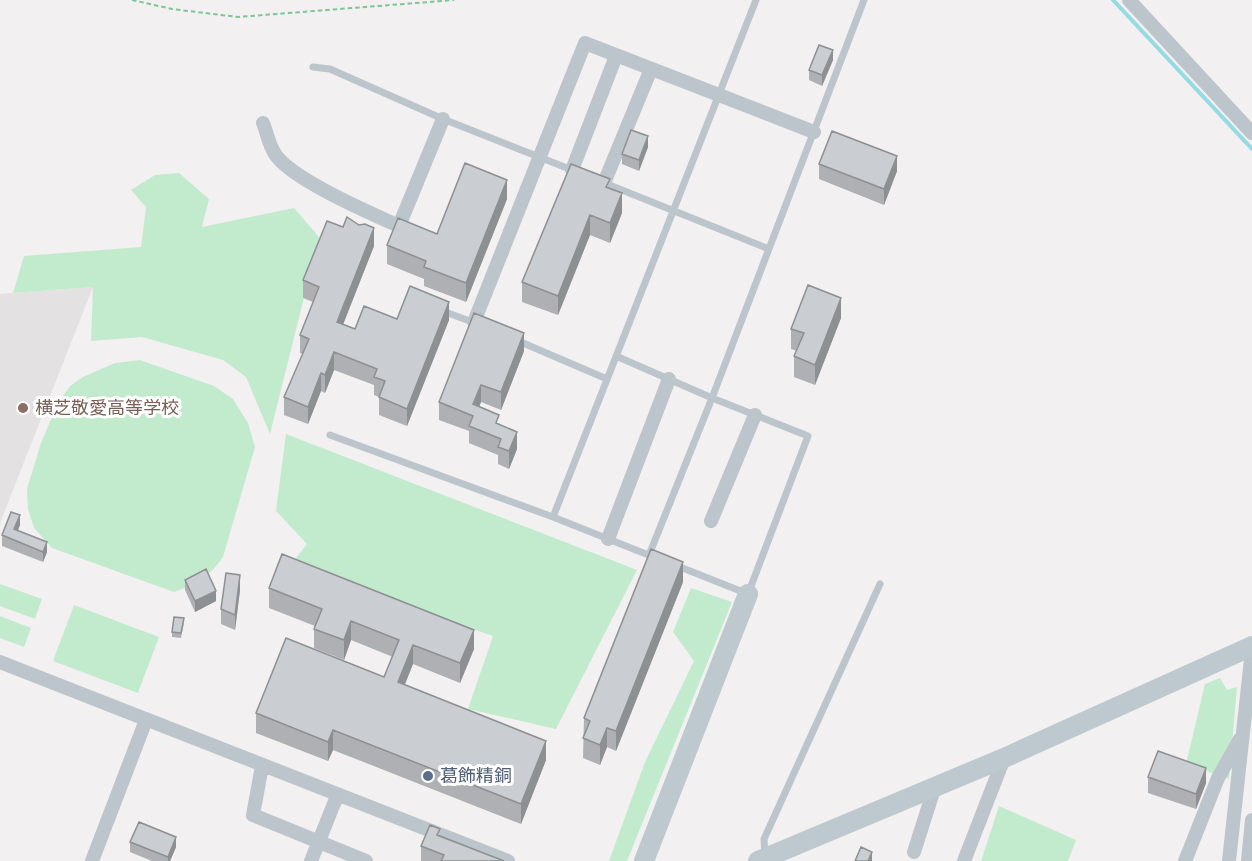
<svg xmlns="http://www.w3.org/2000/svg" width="1252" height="861" font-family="'Fira Sans','Noto Sans JP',sans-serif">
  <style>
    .education { fill: #e3e1e1 }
    .green { fill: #c2ebce }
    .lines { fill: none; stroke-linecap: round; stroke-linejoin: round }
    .stream { stroke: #94dbe3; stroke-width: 4 }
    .path { stroke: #7ec59a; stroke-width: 2; stroke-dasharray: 4.5 3; stroke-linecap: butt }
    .lane { stroke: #bcc5cb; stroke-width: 7 }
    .street { stroke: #bcc5cb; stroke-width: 14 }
    .secondary { stroke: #bdc8cf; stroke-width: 20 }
    .wall { fill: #aeb0b4 }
    .shaded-wall { fill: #8d9092 }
    .building { fill: #cacdd1; stroke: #8d9092; stroke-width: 1.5 }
    .education-dot { fill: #8d6e63; stroke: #fff; stroke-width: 2 }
    .service-dot { fill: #5c6f8a; stroke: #fff; stroke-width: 2 }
    .labels { text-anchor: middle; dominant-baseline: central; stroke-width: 6; stroke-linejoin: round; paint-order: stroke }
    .education-label { font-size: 18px; fill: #785e54; stroke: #fff; text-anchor: start }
    .service-label { font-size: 18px; fill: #4e5e75; stroke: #fff; text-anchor: start }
  </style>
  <rect width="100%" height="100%" fill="#f2f0f0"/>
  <path class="education" d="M93 287 0 523V294Z"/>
  <path class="green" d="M179 173 209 199 202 227 294 208 319 237 270 434 246 377 223 360 142 337 91 341 93 287 13 293 24 256 141 247 146 207 131 190 155 175Z
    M140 360 214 386 233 399 248 423 255 447 223 557C209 577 196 584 174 592L52 548 34 528 28 509 27 489 41 443 58 403 70 386 83 377 115 363Z
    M286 434 637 570 556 729 468 709 493 636 289 567 307 544 276 511Z
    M0 584 42 599 35 619 0 606Z
    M691 588 732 602 627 861H609L645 762 694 661 673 632Z
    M74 605 159 637 138 693 53 661Z
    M0 616 31 628 24 647 0 638Z
    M1220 678 1227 690 1237 687 1229 779 1186 764 1205 684Z
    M999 806 1076 840 1068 861H981Z"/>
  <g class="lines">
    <path class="stream" d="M1113 0 1252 149"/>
    <path class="path" d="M132 0 172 9 238 17 454 0"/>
    <path class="lane" d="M313 67 330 69 443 119 572 170
      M602 182 769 249
      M440 310 475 323
      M516 340 607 379
      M616 356 712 398 808 436 748 594 675 565
      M330 435 553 517 656 558
      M553 517 756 0
      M649 555 712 398 864 0
      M765 856 764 839 880 584"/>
    <path class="street" d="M1129 0 1252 133
      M263 123C267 133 269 145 275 154 291 179 370 213 399 226L443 119
      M572 170 616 56
      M604 183 651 69
      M474 322 585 43 814 132
      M711 521 755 415
      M608 539 669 379
      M0 662 508 861
      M262 766 253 815 366 861
      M914 852 935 786
      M92 861 146 720
      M311 861 337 796
      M964 861 1004 758
      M1185 861 1218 778 1240 739
      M1229 861 1252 650
      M1248 861 1252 820"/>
    <path class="secondary" d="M644 861 748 594
      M758 861 1004 758 1252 646"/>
  </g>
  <path class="wall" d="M833 60 822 86 809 80V70Z
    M648 147 639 171 622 164V154Z
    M819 164 897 171 884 205 819 179Z
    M610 188 622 213 610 243 590 235 558 315 522 302V282Z
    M507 199 466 302 424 286V279L387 264V245L437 234Z
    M374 246 343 324 355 329 397 319 449 320 407 426 379 415V397L374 395V385L334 370 325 393 321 391 308 424 284 415V397L303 354 300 353V335L313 302 303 298V280Z
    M841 318 815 385 794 377V356L797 351 791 349V329Z
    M524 351 501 410 481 402 479 407 499 425 517 449 509 469 498 464V455L469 443V431L439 420V402Z
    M20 525 18 530 47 552 43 562 2 546V535Z
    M185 580 216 601 195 612 185 590Z
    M683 582 616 751 607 747 600 765 583 758 584 718Z
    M269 588 474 649 460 683 413 664 404 685 546 760 521 824 333 750 328 761 256 733V713L384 677 393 657 351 640 344 660 314 648V629L315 626 269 608Z
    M240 590 235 630 221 624V609Z
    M184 623 181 638 172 637V632Z
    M1148 777 1206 783 1196 809 1148 793Z
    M440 835 504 861H421V846Z
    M130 842 176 847 170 861H152L130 852Z"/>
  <path class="shaded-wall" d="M833 50V60L822 86V75Z
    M648 136V147L639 171V160Z
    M897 156V171L884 205V189Z
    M507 180V199L466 302V283Z
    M622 193V213L610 243V223Z
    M590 215V235L558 315V296Z
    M374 228V246L337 340V322Z
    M841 298V318L815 385V365Z
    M449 302V320L407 426V409Z
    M524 333V351L501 410V392Z
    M334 352V370L325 393V375Z
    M321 373V391L308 424V407Z
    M481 385V402L473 422V404Z
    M517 432V449L509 469V451Z
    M20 515V525L14 539V529Z
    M47 542V552L43 562V552Z
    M683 562V582L616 751V731Z
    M240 575V590L235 630V615Z
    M216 591V601L195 612V601Z
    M351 621V640L344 660V640Z
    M474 630V649L460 683V663Z
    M413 645V664L398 702V682Z
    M607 728V747L600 765V745Z
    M333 730V750L328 761V742Z
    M546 741V760L521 824V804Z
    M1206 768V783L1196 809V794Z
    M176 837V847L170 861H168V857Z
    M872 852V861H868Z"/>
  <path class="building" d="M819 45 833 50 822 75 809 70Z
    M631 130 648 136 639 160 622 154Z
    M832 131 897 156 884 189 819 164Z
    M465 163 507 180 466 283 424 267 426 261 387 245 398 218 437 234Z
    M571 164 610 179 606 187 622 193 610 223 590 215 558 296 522 282Z
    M347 217 359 225 365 224 374 228 337 322 355 329 364 306 397 319 410 286 449 302 407 409 379 397 385 381 374 377 377 369 334 352 325 375 321 373 308 407 284 397 309 339 300 335 319 287 303 280 327 221 343 227Z
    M808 285 841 298 815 365 794 356 804 333 791 329Z
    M474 313 524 333 501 392 481 385 473 404 499 415 496 423 517 432 509 451 498 447 501 439 469 426 473 416 439 402Z
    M11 512 20 515 14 529 47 542 43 552 2 535Z
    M651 549 683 562 616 731 607 728 600 745 583 738 590 721 584 718Z
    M282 554 474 630 460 663 413 645 398 682 546 741 521 804 333 730 328 742 256 713 286 638 384 677 399 640 351 621 344 640 314 629 322 609 269 588Z
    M206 569 216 591 195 601 185 580Z
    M226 573 240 575 235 615 221 609Z
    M174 617 184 618 181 633 172 632Z
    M1158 751 1206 768 1196 794 1148 777Z
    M139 822 176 837 168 857 130 842Z
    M430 825 440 829 437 835 504 861H441L444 855 421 846Z
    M861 847 872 852 868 861H855Z"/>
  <circle class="education-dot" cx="23" cy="408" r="6"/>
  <circle class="service-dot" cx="428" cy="776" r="6"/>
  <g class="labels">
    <g class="education-label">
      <text x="35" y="408">横芝敬愛高等学校</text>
    </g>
    <g class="service-label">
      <text x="440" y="776">葛飾精銅</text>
    </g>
  </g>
</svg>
